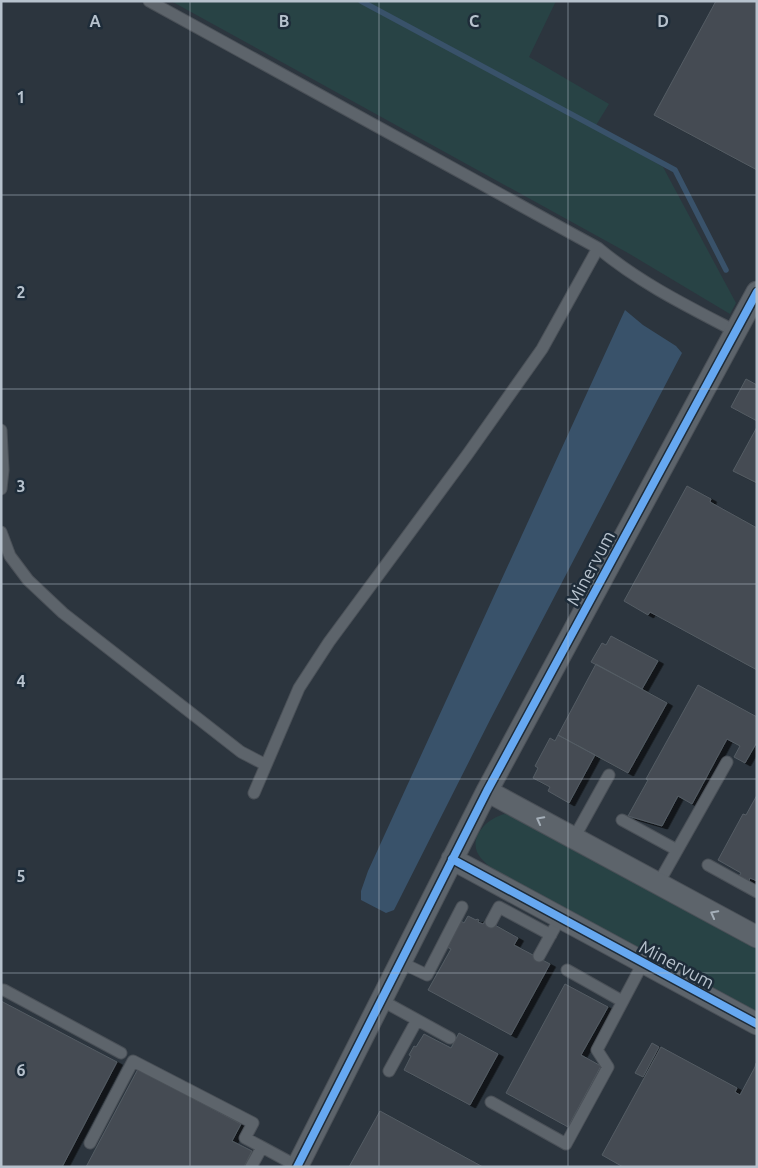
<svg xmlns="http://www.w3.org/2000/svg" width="758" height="1168" font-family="Ubuntu,sans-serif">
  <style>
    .green { fill: #284345 }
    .water { fill: #39526a }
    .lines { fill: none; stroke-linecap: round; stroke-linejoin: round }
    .stream { stroke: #39526a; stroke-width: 5.5 }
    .building { fill: #454c53; stroke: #545c64; filter: url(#shadow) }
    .lane-casing { stroke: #4b5158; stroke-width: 13 }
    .street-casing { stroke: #4b5158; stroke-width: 23 }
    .lane { stroke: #5d646b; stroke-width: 11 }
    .street { stroke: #5d646b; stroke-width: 21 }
    .cycleway-casing { stroke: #1e2c39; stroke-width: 11 }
    .cycleway { stroke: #66a8f1; stroke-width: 8 }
    .oneway { stroke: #a5afb9 }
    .grid { fill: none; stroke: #b7c2cd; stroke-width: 1; stroke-opacity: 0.55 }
    .labels { text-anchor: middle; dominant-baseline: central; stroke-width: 5; stroke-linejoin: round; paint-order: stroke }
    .street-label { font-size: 18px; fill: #b7c2cd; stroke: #1e2c39 }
    .grid-label { font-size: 16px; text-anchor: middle; font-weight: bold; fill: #b7c2cd; stroke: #1e2c39; stroke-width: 5; stroke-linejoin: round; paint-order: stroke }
  </style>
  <defs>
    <filter id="shadow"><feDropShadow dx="5.5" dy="3" stdDeviation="0" flood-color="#0009"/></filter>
  </defs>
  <rect width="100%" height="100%" fill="#2c353e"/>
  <path class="green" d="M171 1H556L529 57 609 104 595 127 663 167 736 303 730 314 628 253Z
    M505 814 519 818 757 947V1015L500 874C492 868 481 861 477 852 470 834 490 817 505 814Z"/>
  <path class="water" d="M625 310 643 325 676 346 682 353 491 718 394 910 386 913 361 900V891L368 871Z"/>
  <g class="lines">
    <path class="stream" d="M361 1 675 170 726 270"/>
  </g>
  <path class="building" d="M716 1H757V170L654 115Z
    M746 379 757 385V421L731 407Z
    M757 427V483L733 471Z
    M687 486 711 499 710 502 757 528V670L650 612 648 615 624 601Z
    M611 636 658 661 642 689 591 662 602 643 606 645Z
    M596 664 667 703 628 773 558 735Z
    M698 685 757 717V742L745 763 734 757 740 746 727 739 692 804 678 796 662 826 628 816 648 780 646 779Z
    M558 735 595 755 569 803 548 791 550 787 533 778 538 768 535 766 550 738 555 741Z
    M757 795V881L750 878 749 881 739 876 741 873 718 860 743 814 746 815Z
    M468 916 476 920 477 919 479 920 478 922 483 924 486 920 518 938 514 945 550 964 511 1035 428 990 451 949 447 947 461 921 464 923Z
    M565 984 608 1007 581 1055 601 1066 568 1127 506 1093Z
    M1 1001 117 1062 62 1167H1Z
    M459 1033 498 1054 470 1105 404 1070 411 1056 409 1055 414 1046 416 1047 424 1034 451 1048Z
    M652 1043 659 1047 643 1077 635 1073Z
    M661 1047 737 1088 735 1092 740 1095 755 1067 756 1063H757V1167H623L602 1155Z
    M138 1069 241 1124 232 1141 252 1151 244 1167H86Z
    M380 1111 483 1167H349Z"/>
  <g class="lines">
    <defs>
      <path id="lane" d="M149 1 598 248C640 283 687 306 735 331
        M1 430 3 470 1 489
        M1 532 10 556 28 580 63 613 241 752 266 765
        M254 793 299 688 329 642 467 455 542 349 598 248
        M622 820 677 850
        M574 838 609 775
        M708 865 757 892
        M658 884 727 762
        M491 922 499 907 551 935
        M539 956 560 918
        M400 962 427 975 462 907
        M567 970 622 1001
        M1 990H4L121 1053
        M381 1000 450 1038
        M389 1071 417 1020
        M491 1102 566 1144 608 1067 597 1050 643 963
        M90 1143 133 1061 253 1123 245 1138 262 1147
        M251 1167 262 1147 297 1166"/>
      <path id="street" d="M487 791 757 937
        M452 859 757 1024
        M297 1167 487 791 757 292"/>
    </defs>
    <use href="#lane" class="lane-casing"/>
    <use href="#street" class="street-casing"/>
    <use href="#lane" class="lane"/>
    <use href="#street" class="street"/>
    <defs>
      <path id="cycleway" d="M452 859 757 1024
        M297 1167 487 791 757 292"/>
    </defs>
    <use href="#cycleway" class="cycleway-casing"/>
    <use href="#cycleway" class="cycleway"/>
  </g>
  <defs><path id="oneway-chevron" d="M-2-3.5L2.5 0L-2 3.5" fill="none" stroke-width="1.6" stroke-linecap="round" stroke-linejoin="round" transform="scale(1.25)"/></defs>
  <g class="oneway">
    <use href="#oneway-chevron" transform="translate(540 820) rotate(-152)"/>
    <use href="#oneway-chevron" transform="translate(714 914) rotate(-152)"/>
  </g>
  <path class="grid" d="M190 1V1167M379 1V1167M568 1V1167M1 195H757M1 389H757M1 584H757M1 779H757M1 973H757"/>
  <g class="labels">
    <g class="street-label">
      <text transform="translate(590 568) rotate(-62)">Minervum</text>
      <text transform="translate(677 964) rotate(28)">Minervum</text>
    </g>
  </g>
  <g class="grid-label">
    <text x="95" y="27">A</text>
    <text x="284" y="27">B</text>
    <text x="474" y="27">C</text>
    <text x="663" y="27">D</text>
    <text x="21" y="103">1</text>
    <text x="21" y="298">2</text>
    <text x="21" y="492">3</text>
    <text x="21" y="687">4</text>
    <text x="21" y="882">5</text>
    <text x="21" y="1076">6</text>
  </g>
  <rect width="758" height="1168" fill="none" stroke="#b7c2cd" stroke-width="5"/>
</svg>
